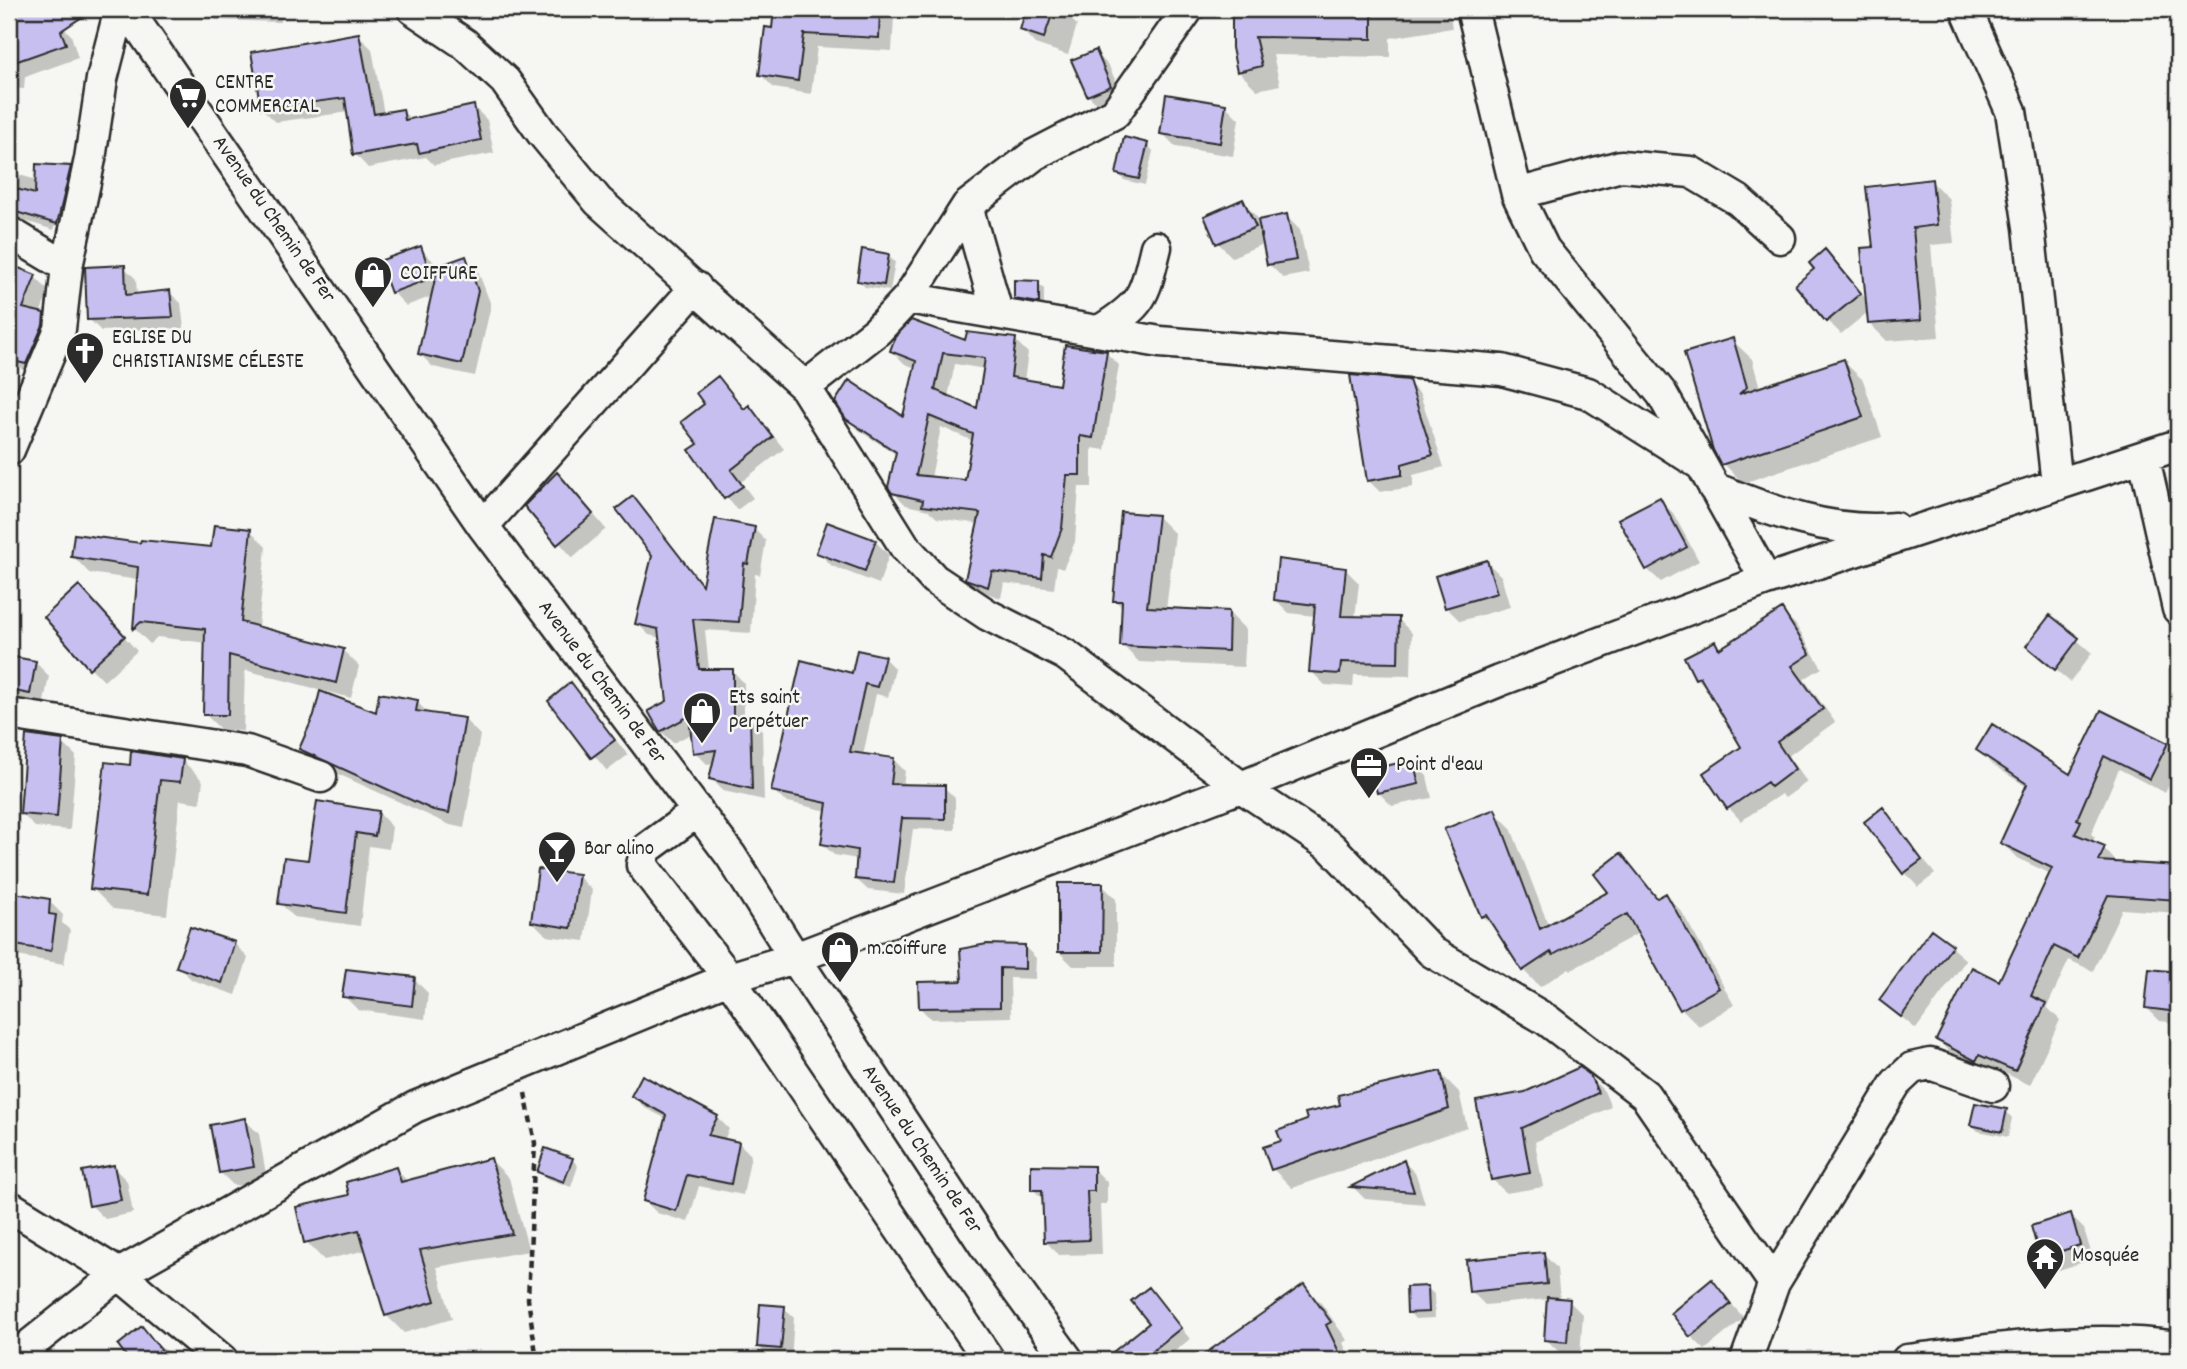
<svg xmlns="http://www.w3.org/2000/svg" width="2187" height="1369" font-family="Dekko,sans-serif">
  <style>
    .shadow { fill: #0003; fill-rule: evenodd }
    .building { fill: #c8bff1; stroke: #2b2b2b; stroke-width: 2; fill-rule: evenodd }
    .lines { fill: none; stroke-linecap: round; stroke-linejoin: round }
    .minor-casing { stroke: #2b2b2b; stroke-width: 35 }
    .path { stroke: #2b2b2b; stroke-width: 4.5; stroke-dasharray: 7 5; stroke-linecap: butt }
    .minor { stroke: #f6f6f2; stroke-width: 30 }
    .labels { text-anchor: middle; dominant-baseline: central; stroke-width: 5; stroke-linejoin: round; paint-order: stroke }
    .poi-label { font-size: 21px; fill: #2b2b2b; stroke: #f6f6f2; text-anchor: start }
    .street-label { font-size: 21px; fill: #2b2b2b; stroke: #f6f6f2 }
  </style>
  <rect width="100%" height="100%" fill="#f6f6f2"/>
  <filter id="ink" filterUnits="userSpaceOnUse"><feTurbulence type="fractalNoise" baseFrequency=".0143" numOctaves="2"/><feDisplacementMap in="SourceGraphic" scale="14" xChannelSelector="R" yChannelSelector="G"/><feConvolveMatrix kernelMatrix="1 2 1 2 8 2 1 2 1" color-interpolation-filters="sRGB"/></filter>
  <g filter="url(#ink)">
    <path class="shadow" d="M9 9H25L36 29 57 21 71 35 78 58 25 77 24 89 9 88Z
      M91 9H119L105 24Z
      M205 9H282L281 22 216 20Z
      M776 9H885L894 18 892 51 817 47 811 94 774 88 760 74 774 30Z
      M1028 9 1063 11 1077 25 1068 55 1035 44 1022 30Z
      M1234 9H1449L1452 28 1390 38V57L1273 55 1280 85 1257 90 1238 71 1233 48Z
      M359 36 372 49 384 114 402 111 412 120 474 107 487 120 494 153 434 165 426 157 368 168 355 154 349 112 276 122 262 109Z
      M1095 52 1109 66 1124 100 1102 109 1088 95Z
      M1225 105 1239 119 1233 156 1176 147 1162 133Z
      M1147 144 1153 151 1145 185 1124 180 1117 173Z
      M70 167 82 179 69 235 57 231 70 176H66L54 230 9 216V172L37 180Z
      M1931 181 1949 199 1954 243 1931 245 1939 337 1887 341 1869 323 1868 312 1841 334 1827 320 1816 270 1825 251 1867 300Z
      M1243 201 1260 221 1286 216 1300 230 1309 273 1283 278 1269 264 1265 243 1232 257 1218 243 1206 217Z
      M420 248 434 262 438 273 465 258 478 271 491 305 475 376 433 367 420 354 433 296 406 306 393 292Z
      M888 256 895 262 890 291 865 287 858 280Z
      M9 266 35 277 49 291 40 314 57 329 27 374 12 360V332L9 329Z
      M124 267 136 279 137 296 169 292 181 303 184 328 101 331 89 319Z
      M1038 283 1044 289V309L1022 305 1016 298Z
      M1015 340 1028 353 1024 381 1060 387 1106 353 1119 365 1105 450 1092 448V487H1079L1075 542 1063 569 1057 567 1054 589 1004 583 1001 598 980 591 967 578 980 524 937 518 928 510 906 505 893 492 897 455 860 431 847 418 905 419 916 368 905 364 892 351ZM955 364 985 369 978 410 948 397ZM941 427 973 441 967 482 931 478Z
      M1732 340 1752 359 1760 388 1843 361 1863 380 1882 437 1743 483 1723 463Z
      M718 378 745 410 749 407 760 419 784 449 741 482 753 498 737 510 692 451 700 445 707 405Z
      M1408 382 1420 394 1444 467 1413 475V487L1380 492 1368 480Z
      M571 488 606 529 573 558 527 506Z
      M633 498 703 585 754 529 766 541 760 575 755 574 751 633 705 630 709 670H732L744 683V718H749L762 730 764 800 723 791 711 778 715 763 707 764 695 752 693 733 673 743 661 731 669 702 661 638 649 635 637 623 654 556Z
      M1659 499 1673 513 1699 561 1661 582 1647 569Z
      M1158 517 1175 534 1166 610 1229 613 1246 630 1244 667 1139 662 1122 645 1123 609 1115 600Z
      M250 530 266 547 258 628 343 650 359 666 351 698 245 670 243 731 221 730 205 714 207 643 157 637 150 644 134 628 139 580 89 573 73 556 142 545 213 549Z
      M875 541 889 555 879 584 832 566 818 552Z
      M1487 562 1501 576 1510 607 1460 621 1446 607Z
      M1345 569 1359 583 1355 618 1398 619 1412 633 1411 676 1354 675 1353 687 1325 685 1311 671 1315 616 1289 613 1275 599Z
      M93 601 137 651 104 681 90 667Z
      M1782 612 1795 624 1822 668 1804 679 1835 722 1788 756 1807 782 1785 798 1781 794 1741 821 1729 808 1706 773 1744 748 1709 691 1697 678 1715 643 1721 650Z
      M2050 617 2092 653 2070 682 2028 646Z
      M9 657 35 662 49 676 43 707 9 700Z
      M884 658 895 669 888 697 876 694 863 756 894 760 905 771 903 786 944 787 955 798V830L913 829 904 894 868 890 856 879 858 859 834 855 822 844 827 811 784 801 773 790 853 676Z
      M571 685 628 755 607 771 550 701Z
      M417 702 430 715 464 719 480 735 464 828 450 825 316 764 301 748 378 714Z
      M2102 712 2167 744 2178 756V767L2165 793 2119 769 2091 834 2095 837 2092 843 2104 848 2118 864 2178 868V913L2122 909 2093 971 2069 960 2047 1007 2060 1020 2030 1085 1994 1068 1991 1074 1952 1055 1938 1040 2000 983 2051 874 2017 858 2002 843 2027 787 1993 765 1978 750 2070 777Z
      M62 742 76 756 70 830 35 827 21 813Z
      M182 760 203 781 200 803 180 800 167 915 113 909 92 888 131 767Z
      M1413 762 1427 776 1432 798 1392 806 1378 792Z
      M1883 809 1935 874 1918 887 1905 873Z
      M1494 811 1511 828 1549 927 1611 893 1621 855 1659 899 1666 895 1682 912 1734 1005 1699 1026 1682 1009 1639 933 1571 970 1569 968 1540 987 1523 970 1499 932 1482 916Z
      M379 813 392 827 389 849 369 846 360 926 294 917 280 903 310 862Z
      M578 876 592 890 585 941 547 936 533 922Z
      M1102 885 1116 899V966H1073L1059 952Z
      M12 895 49 901 63 915 62 923 70 930 64 964 17 956 9 948Z
      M191 929 235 944 248 958 236 995 192 980 178 966Z
      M1932 931 1966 960 1916 1029 1881 1000Z
      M1025 947 1036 958 1035 979 1010 978 1011 1017 931 1019 920 1008Z
      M2151 971 2178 974V1023L2160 1021 2146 1007Z
      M414 979 428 993 425 1019 358 1010 344 996Z
      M1440 1073 1459 1092 1467 1127 1292 1188 1273 1169 1283 1142 1342 1106Z
      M1589 1076 1604 1091 1611 1107 1535 1142 1543 1187 1506 1193 1492 1179 1525 1094Z
      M633 1096 717 1117 729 1129 724 1140 739 1143 751 1155 743 1195 699 1186 688 1222 657 1213 645 1201 667 1119 645 1108Z
      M2006 1111 2012 1118 2008 1137 1978 1131 1972 1125Z
      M245 1120 259 1134 267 1180 234 1186 220 1172Z
      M572 1159 578 1166 571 1187 546 1178 539 1172Z
      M491 1160 509 1178 529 1251 437 1267 452 1319 404 1333 386 1315 367 1250 324 1260 306 1242 352 1196 396 1169 408 1182Z
      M1404 1162 1416 1174 1425 1204 1365 1199 1353 1187Z
      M113 1167 127 1181 133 1213 105 1219 91 1205Z
      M1093 1168 1107 1182V1204H1100L1102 1254 1059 1255 1045 1241 1044 1201 1033 1189Z
      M2070 1215 2084 1229 2093 1259 2056 1271 2042 1257Z
      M1543 1254 1557 1268 1560 1300 1569 1301 1583 1315 1580 1355 1560 1353 1546 1339 1549 1299 1485 1305 1471 1291Z
      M1712 1282 1744 1318 1705 1350 1691 1336Z
      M1304 1286 1321 1303 1347 1340 1343 1343 1351 1360 1200 1359Z
      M1427 1288 1434 1294 1435 1318 1415 1319 1409 1312Z
      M1149 1289 1190 1339 1164 1360H1106L1151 1323Z
      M2178 1293V1323L2170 1296Z
      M784 1308 794 1318 791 1360H762L765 1353 758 1346Z
      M142 1328 160 1347 185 1360H132L120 1345Z"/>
    <path class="building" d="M9 9H94L61 31 66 44 9 64Z
      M774 9H880L879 38 804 34 798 81 759 75 765 27 772 28Z
      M1026 9H1054L1044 38 1020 30Z
      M1232 9H1372V39L1255 37 1262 66 1237 72 1232 48Z
      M359 33 374 114 403 109 405 120 474 105 481 140 419 153 417 144 353 155 345 98 261 109 251 52Z
      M1096 50 1111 86 1087 96 1071 60Z
      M1166 94 1226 104 1220 143 1160 134Z
      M1124 137 1148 143 1139 179 1116 174Z
      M36 164 71 166 57 224 9 210V187L35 194Z
      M1932 179 1937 225 1913 228 1921 320 1868 324 1861 248 1873 247 1866 187Z
      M1243 199 1256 227 1216 244 1204 216Z
      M1287 214 1296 260 1267 265 1258 220Z
      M421 246 432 278 391 293 379 261Z
      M862 249 889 254 884 285 857 281Z
      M1825 249 1861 293 1826 322 1795 285 1814 269 1809 263Z
      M466 256 478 291 462 364 418 354 438 266Z
      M9 264 36 275 23 308 44 313 43 325 26 364 9 360Z
      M125 265 126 295 170 290 173 317 87 320 85 267Z
      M1014 280 1039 281V303L1014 299Z
      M911 320 965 340 967 332 1016 338 1011 377 1059 385 1065 345 1107 351 1093 438 1080 436V475H1067L1062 528 1051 557 1044 555 1042 578 992 571 988 587 965 579 980 513 922 506 923 500 892 493 888 487 896 452 846 419 835 402 849 380 903 416 916 361 890 351 895 337ZM943 353 985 358 977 408 935 390ZM929 416 973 434 965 480 916 475Z
      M1733 338 1747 387 1739 394 1844 359 1863 417 1721 465 1713 450 1684 353Z
      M1350 375 1409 380 1433 455 1402 464V475L1367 481Z
      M718 376 744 409 749 405 773 437 731 470 743 486 724 499 689 450 698 444 681 422 704 404 696 393Z
      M557 472 593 514 557 545 524 506Z
      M633 496 702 585 715 519 755 527 748 564 744 563 739 622 693 619 699 669H733V717L750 716 752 789 709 779 716 750 693 753 689 716 660 732 648 711 667 701 658 629 635 624 652 556 616 509Z
      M1660 497 1687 547 1646 570 1618 519Z
      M1121 512 1158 515 1147 607 1229 611 1228 651 1120 646 1122 601H1113Z
      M827 522 876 540 865 571 816 553Z
      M214 525 251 529 241 622 344 649 336 683 229 655 228 715H203L205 629 141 622 133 629 138 567 71 557 74 534 140 543 141 540 211 547Z
      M1278 559 1346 568 1341 616 1399 617 1398 663 1341 662 1340 674 1309 672 1315 605 1274 600Z
      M1487 560 1497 593 1445 608 1435 576Z
      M79 585 125 636 89 669 44 617Z
      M1782 609 1810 654 1792 666 1823 709 1777 742 1795 769 1771 787 1767 782 1727 809 1703 773 1741 747 1700 677 1695 679 1684 657 1715 641 1719 649Z
      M2050 615 2079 638 2055 670 2026 646Z
      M857 650 885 656 877 687 865 684 850 752 894 758 891 784 945 785V819L902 818 894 883 855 879 857 850 821 844 827 803 771 791 801 660 852 673Z
      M9 656 36 661 30 694 9 690Z
      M571 682 615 740 591 758 548 701Z
      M320 691 376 712 379 693 418 700 416 711 465 718 449 813 433 810 299 749 314 715Z
      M2101 710 2168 743 2150 779 2104 756 2077 819 2081 821 2075 834 2105 846 2099 861 2178 866V900L2108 895 2078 958 2054 946 2031 996 2046 1003 2015 1071 1979 1055 1976 1061 1936 1040 1972 967 1999 981 2052 868 2000 843 2027 784 1976 750 1992 724 2070 774Z
      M26 735 63 740 57 817 20 814Z
      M131 751 183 759 180 782 160 780 147 895 90 889 105 762 130 765Z
      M1413 760 1419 784 1377 793 1371 769Z
      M317 801 379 811 375 836 356 833 346 913 278 904 284 857 308 860Z
      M1883 807 1922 860 1903 874 1864 822Z
      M1495 809 1540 929 1608 892 1594 874 1621 853 1657 898 1666 893 1719 988 1680 1010 1627 914 1553 955 1551 952 1522 971 1486 915 1481 917 1444 829Z
      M538 869 579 874 571 928 531 922Z
      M1058 883H1103L1102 952H1058Z
      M9 892 50 899 49 914 56 915 51 951 9 944Z
      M190 927 235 942 222 983 176 967Z
      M1931 929 1953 945 1901 1017 1879 1000Z
      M987 944 1025 945V969L1000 968V1007L919 1008 918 982 962 981 960 949Z
      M346 969 415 977 412 1006 342 997Z
      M2149 969 2178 972V1012L2145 1008Z
      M1580 1067 1590 1075 1598 1093 1522 1128 1530 1173 1491 1180 1476 1101 1525 1092Z
      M1441 1071 1449 1109 1271 1170 1263 1147 1281 1141 1277 1131 1307 1120 1305 1113 1340 1105 1338 1095Z
      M642 1075 718 1116 708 1135 739 1142 731 1184 687 1175 676 1211 643 1201 666 1115 631 1096Z
      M1975 1103 2007 1109 2002 1132 1970 1125Z
      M245 1118 254 1167 219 1173 210 1125Z
      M545 1148 573 1158 564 1182 537 1172Z
      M491 1158 512 1234 420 1250 435 1301 385 1316 359 1230 304 1243 296 1207 349 1195 346 1182 396 1167 401 1182Z
      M1404 1160 1414 1192 1350 1187Z
      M114 1165 121 1200 89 1206 82 1171Z
      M1031 1165 1094 1166V1191H1087L1089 1240 1044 1242 1042 1190H1031Z
      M2071 1213 2080 1245 2040 1258 2031 1226Z
      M1544 1252 1547 1284 1469 1292 1466 1260Z
      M1712 1279 1731 1304 1690 1337 1671 1313Z
      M1304 1284 1331 1322 1326 1325 1343 1360H1196Z
      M1428 1286 1429 1312 1407 1313 1406 1287Z
      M1149 1287 1181 1328 1141 1360H1103L1149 1323 1131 1301Z
      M1547 1297 1570 1299 1567 1342 1544 1340Z
      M760 1304 785 1306 781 1349 757 1347Z
      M142 1326 169 1360H129L118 1345Z"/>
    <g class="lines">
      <defs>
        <path id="minor" d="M127 9 483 526 731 856 795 958 985 1246 1068 1360
          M413 9 465 44 505 81 542 133 598 201 805 387 905 547 934 579 988 615 1066 655 1241 787 1331 847 1432 952 1547 1020 1645 1095 1774 1283
          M1472 9 1517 194 1544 249 1662 394 1766 580
          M1966 9 2011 111 2029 227 2057 485
          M1517 194 1621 166 1691 172 1738 200 1780 238
          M967 206 997 312
          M9 232 67 267
          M908 298 1160 342 1502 370 1588 393 1700 464
          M1101 330C1144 303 1144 296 1156 247
          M805 387 877 331 908 298 967 206 1034 155 1115 113 1188 9
          M9 450 60 329 67 267 90 159 102 79 120 9
          M2144 458 2178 609
          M1714 488C1773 512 1831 534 1895 528
          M483 526 696 287
          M9 714 247 751 321 777
          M698 811 646 849 642 865 729 978 989 1360
          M9 1206 119 1274 222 1360
          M11 1360 119 1274 415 1107 729 978 795 958 1241 787 1499 681 1766 580 2178 445
          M1746 1360 1774 1283 1896 1083 1912 1068 1930 1064 1993 1086
          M1907 1360C1998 1349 2087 1334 2178 1347"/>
      </defs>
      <use href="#minor" class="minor-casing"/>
      <path class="path" d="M525 1093 535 1143 528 1299 537 1360"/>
      <use href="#minor" class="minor"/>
    </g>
  </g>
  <defs>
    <symbol id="supermarket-pin" viewBox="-11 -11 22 30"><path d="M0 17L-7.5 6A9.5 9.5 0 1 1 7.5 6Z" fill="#2b2b2b" stroke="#f6f6f2"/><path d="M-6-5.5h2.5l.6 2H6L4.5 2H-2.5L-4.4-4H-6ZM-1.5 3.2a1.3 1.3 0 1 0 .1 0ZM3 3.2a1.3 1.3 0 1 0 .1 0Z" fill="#fff"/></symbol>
    <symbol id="shop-pin" viewBox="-11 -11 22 30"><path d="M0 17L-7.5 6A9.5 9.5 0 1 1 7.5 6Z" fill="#2b2b2b" stroke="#f6f6f2"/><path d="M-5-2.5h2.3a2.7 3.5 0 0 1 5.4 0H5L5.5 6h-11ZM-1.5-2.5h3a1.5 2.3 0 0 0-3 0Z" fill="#fff"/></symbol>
    <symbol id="church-pin" viewBox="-11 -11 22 30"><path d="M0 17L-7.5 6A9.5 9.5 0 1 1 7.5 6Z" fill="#2b2b2b" stroke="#f6f6f2"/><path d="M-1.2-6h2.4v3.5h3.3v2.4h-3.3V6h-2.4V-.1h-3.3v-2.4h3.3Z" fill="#fff"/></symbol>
    <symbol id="office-pin" viewBox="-11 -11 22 30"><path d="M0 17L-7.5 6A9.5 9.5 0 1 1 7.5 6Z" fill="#2b2b2b" stroke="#f6f6f2"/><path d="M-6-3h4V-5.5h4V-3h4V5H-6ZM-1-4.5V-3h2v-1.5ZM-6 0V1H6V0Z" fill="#fff"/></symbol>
    <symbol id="bar-pin" viewBox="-11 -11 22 30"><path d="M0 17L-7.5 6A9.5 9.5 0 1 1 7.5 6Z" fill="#2b2b2b" stroke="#f6f6f2"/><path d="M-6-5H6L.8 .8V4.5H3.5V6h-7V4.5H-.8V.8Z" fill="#fff"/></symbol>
    <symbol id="temple-pin" viewBox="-11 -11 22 30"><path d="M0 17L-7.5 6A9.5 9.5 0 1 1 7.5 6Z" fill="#2b2b2b" stroke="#f6f6f2"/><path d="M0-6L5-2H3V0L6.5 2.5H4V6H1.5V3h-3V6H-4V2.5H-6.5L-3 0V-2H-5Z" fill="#fff"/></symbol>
  </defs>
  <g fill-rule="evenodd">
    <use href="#supermarket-pin" x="166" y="74" width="44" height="60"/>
    <use href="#shop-pin" x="351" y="253" width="44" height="60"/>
    <use href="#church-pin" x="63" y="329" width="44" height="60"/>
    <use href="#shop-pin" x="680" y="689" width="44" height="60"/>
    <use href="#office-pin" x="1347" y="744" width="44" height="60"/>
    <use href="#bar-pin" x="535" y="828" width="44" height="60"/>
    <use href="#shop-pin" x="818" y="928" width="44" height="60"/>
    <use href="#temple-pin" x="2023" y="1235" width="44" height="60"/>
  </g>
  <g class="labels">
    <g class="poi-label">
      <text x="215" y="84">CENTRE<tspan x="215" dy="24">COMMERCIAL</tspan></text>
      <text x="400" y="275">COIFFURE</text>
      <text x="112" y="339">EGLISE DU<tspan x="112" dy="24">CHRISTIANISME CÉLESTE</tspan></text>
      <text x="729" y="699">Ets saint<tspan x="729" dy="24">perpétuer</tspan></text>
      <text x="1396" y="766">Point d'eau</text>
      <text x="584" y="850">Bar alino</text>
      <text x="867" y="950">m.coiffure</text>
      <text x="2072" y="1257">Mosquée</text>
    </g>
    <g class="street-label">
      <text transform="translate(273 220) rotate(55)">Avenue du Chemin de Fer</text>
      <text transform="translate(601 683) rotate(53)">Avenue du Chemin de Fer</text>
      <text transform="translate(921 1150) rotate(56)">Avenue du Chemin de Fer</text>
    </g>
  </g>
  <rect width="2187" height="1369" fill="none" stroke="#f6f6f2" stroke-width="35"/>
  <rect x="18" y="18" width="2152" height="1334" fill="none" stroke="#2b2b2b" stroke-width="2.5" filter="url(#ink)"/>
</svg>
